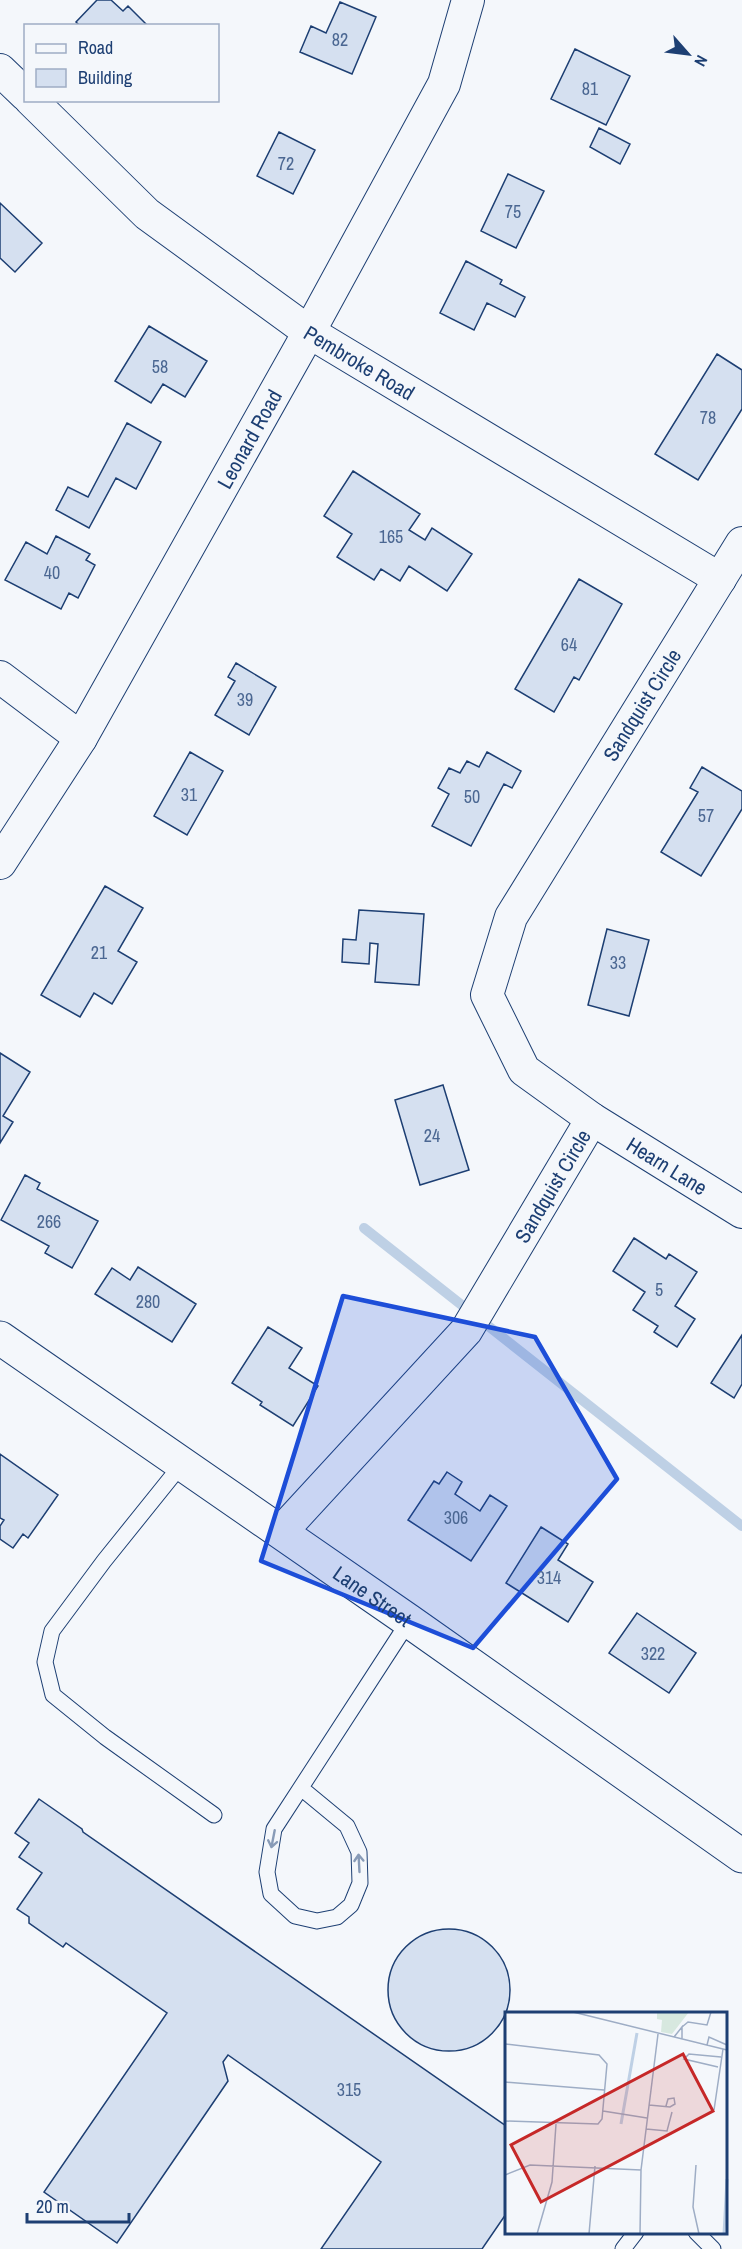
<svg xmlns="http://www.w3.org/2000/svg" width="742" height="2249" font-family="'Archivo Narrow',sans-serif">
  <style>
    .lines { fill: none; stroke-linecap: round; stroke-linejoin: round }
    .stream { stroke: #bed0e5; stroke-width: 10 }
    .building { fill: #d5e0f0; stroke: #1d3f73; stroke-width: 1.5 }
    .lane-casing { stroke: #1d3f73; stroke-width: 17 }
    .street-casing { stroke: #1d3f73; stroke-width: 34 }
    .secondary-casing { stroke: #1d3f73; stroke-width: 35 }
    .lane { stroke: #f4f7fb; stroke-width: 15 }
    .street { stroke: #f4f7fb; stroke-width: 32 }
    .secondary { stroke: #f4f7fb; stroke-width: 33 }
    .oneway { stroke: #889bb7 }
    .marked { fill: #1d4ed8; fill-opacity: 0.2; stroke: #1d4ed8; stroke-width: 4.5; stroke-linejoin: round }
    .labels { text-anchor: middle; dominant-baseline: central; stroke-width: 4.5; stroke-linejoin: round; paint-order: stroke }
    .number-label { font-size: 18px; fill: #4b6792 }
    .street-label { font-size: 21px; fill: #1d3f73; stroke: #f4f7fb }
    .inset-river { fill: none; stroke: #bed0e5; stroke-width: 3 }
    .inset-road { fill: none; stroke: #9eadc5; stroke-width: 1.5 }
    .view { fill: #c62828; fill-opacity: 0.15; stroke: #c62828; stroke-width: 3 }
    .inset-edge { fill: none; stroke: #1d3f73; stroke-width: 3 }
  </style>
  <rect width="100%" height="100%" fill="#f4f7fb"/>
  <g class="lines">
    <path class="stream" d="M364 1228 742 1526"/>
  </g>
  <path class="building" d="M97 0H111L123 11 128 6 148 26H80L76 22Z
    M340 2 376 17 352 74 300 52 311 26 326 33Z
    M575 49 630 76 606 125 551 99Z
    M599 128 630 144 620 164 590 147Z
    M279 132 315 150 293 194 257 176Z
    M508 174 544 191 516 248 481 231Z
    M0 203 42 243 15 272 0 258Z
    M466 261 502 280 500 284 525 297 515 317 487 303 474 330 440 313Z
    M149 326 207 361 185 397 163 384 151 403 115 381Z
    M717 354 742 370V409L698 480 655 454Z
    M127 423 161 442 136 489 116 478 89 528 56 510 68 487 88 497Z
    M353 471 420 514 409 530 425 540 432 528 472 554 447 591 409 566 400 581 381 569 374 580 337 557 352 534 324 516Z
    M56 536 90 554 86 560 95 565 78 598 69 593 61 609 5 580 26 542 47 554Z
    M579 579 622 604 579 680 574 677 554 712 515 689Z
    M236 663 276 687 249 735 215 715 235 681 228 677Z
    M190 752 223 771 187 835 154 816Z
    M487 752 521 771 512 788 504 784 471 846 432 826 449 794 438 788 449 768 460 773 467 761 479 767Z
    M702 767 742 791V809L701 876 661 852 698 792 690 788Z
    M105 886 143 908 118 951 137 962 112 1004 94 993 80 1017 41 995Z
    M359 910 424 914 419 985 375 982 378 944 370 943 369 964 342 962 343 939 356 940Z
    M607 929 649 940 629 1016 588 1005Z
    M0 1053 30 1072 3 1116 13 1122 0 1143Z
    M443 1085 469 1170 420 1185 395 1100Z
    M25 1175 40 1183 37 1189 98 1221 72 1268 45 1253 49 1246 1 1220Z
    M634 1238 666 1259 669 1254 697 1272 675 1306 695 1319 677 1347 654 1332 658 1326 633 1310 645 1292 613 1271Z
    M138 1267 196 1304 172 1342 95 1294 112 1268 130 1280Z
    M268 1327 302 1348 289 1368 318 1386 293 1426 260 1405 262 1402 232 1383Z
    M742 1335V1384L734 1398 711 1383Z
    M0 1454 58 1495 28 1538 23 1534 13 1548 0 1539V1526L4 1520 0 1518Z
    M447 1472 462 1482 455 1494 480 1511 490 1495 507 1506 471 1561 408 1520 434 1481 439 1484Z
    M541 1527 568 1544 558 1560 593 1582 568 1622 506 1583Z
    M637 1613 696 1653 669 1693 609 1653Z
    M39 1799 82 1829 83 1832 506 2126V2214L482 2249H321L381 2162 228 2055 223 2062 228 2081 117 2243 44 2192 167 2013 66 1943 63 1947 29 1923V1917L17 1909 42 1873 19 1857 29 1843 15 1833Z
    M388 1990a61 61 0 1 1 122 0a61 61 0 1 1-122 0Z"/>
  <g class="lines">
    <defs>
      <path id="lane" d="M182 1464 104 1561 52 1631 45 1662 53 1695 105 1737 214 1815
        M301 1788 347 1826 359 1852 360 1883 351 1905 337 1917 317 1921 295 1916 271 1894 267 1872 274 1829 409 1621
        M696 2232 713 2249
        M623 2249 636 2232"/>
      <g id="street">
        <path d="M0 70 26 95"/>
        <path id="s1" d="M31 100 147 214 309 332 720 579"/>
        <path id="s2" d="M742 543 511 917 487 995 524 1070 592 1119 742 1212"/>
        <path d="M0 677 81 738"/>
        <path id="s3" d="M0 863 81 738 309 332 444 84 468 0"/>
        <path id="s4" d="M281 1532 466 1331 592 1119"/>
      </g>
      <g id="secondary">
        <path id="s5" d="M0 1338 409 1621 742 1856"/>
      </g>
    </defs>
    <use href="#lane" class="lane-casing"/>
    <use href="#street" class="street-casing"/>
    <use href="#secondary" class="secondary-casing"/>
    <use href="#lane" class="lane"/>
    <use href="#street" class="street"/>
    <use href="#secondary" class="secondary"/>
  </g>
  <defs><path id="oneway-shaft" d="M-6 0H5M1.5-3L5.5 0L1.5 3" fill="none" stroke-width="1.6" stroke-linecap="round" stroke-linejoin="round" transform="scale(1.5)"/></defs>
  <g class="oneway">
    <use href="#oneway-shaft" transform="translate(273 1839) rotate(101)"/>
    <use href="#oneway-shaft" transform="translate(359 1863) rotate(-93)"/>
  </g>
  <path class="marked" d="M343 1296 535 1337 617 1479 473 1648 261 1561Z"/>
  <g class="labels">
    <g class="number-label">
      <text x="340" y="39">82</text>
      <text x="590" y="88">81</text>
      <text x="286" y="163">72</text>
      <text x="513" y="211">75</text>
      <text x="160" y="366">58</text>
      <text x="708" y="417">78</text>
      <text x="391" y="536">165</text>
      <text x="52" y="572">40</text>
      <text x="569" y="644">64</text>
      <text x="245" y="699">39</text>
      <text x="189" y="794">31</text>
      <text x="472" y="796">50</text>
      <text x="706" y="815">57</text>
      <text x="99" y="952">21</text>
      <text x="618" y="962">33</text>
      <text x="432" y="1135">24</text>
      <text x="49" y="1221">266</text>
      <text x="659" y="1289">5</text>
      <text x="148" y="1301">280</text>
      <text x="456" y="1517">306</text>
      <text x="549" y="1577">314</text>
      <text x="653" y="1653">322</text>
      <text x="349" y="2089">315</text>
    </g>
    <g class="street-label">
      <text stroke="none"><textPath href="#s1" startOffset="422">Pembroke Road</textPath></text>
      <text stroke="none"><textPath href="#s3" startOffset="492">Leonard Road</textPath></text>
      <text transform="translate(642 705) rotate(-58)">Sandquist Circle</text>
      <text stroke="none"><textPath href="#s2" startOffset="777">Hearn Lane</textPath></text>
      <text stroke="none"><textPath href="#s4" startOffset="442">Sandquist Circle</textPath></text>
      <text stroke="none"><textPath href="#s5" startOffset="453">Lane Street</textPath></text>
    </g>
  </g>
  <g transform="translate(505 2012)">
    <rect width="222" height="222" fill="#f4f7fb"/>
    <path d="M152 0H184L167 22 156 20 157 8 152 7Z" fill="#d7e8df"/>
    <path class="inset-river" d="M116 112 132 21M219 222 222 167"/>
    <path class="inset-road" d="M68 0 222 38M177 15 183 10 202 13 206 0M169 25 177 15V27M0 32 94 43 102 52 97 107 93 112 0 109M202 33 204 25 222 33M213 55 179 47 184 42 216 45M0 70 99 78M144 93 165 95 170 92 169 86 163 87 161 94M209 98 218 37M98 99 142 106M141 117 162 119 167 100M191 153 188 195 194 222M0 163 25 153 136 158M32 222 47 170 51 112M84 222 90 154M135 222 136 158 153 22"/>
    <path class="view" d="M178 42 208 99 36 190 6 133Z"/>
    <rect width="222" height="222" class="inset-edge"/>
  </g>
  <rect x="24" y="24" width="195" height="78" fill="#f4f7fb" stroke="#9eadc5" stroke-width="1.5"/>
  <rect x="36" y="44" width="30" height="9" fill="#f4f7fb" stroke="#9eadc5" stroke-width="1.5"/>
  <text x="78" y="54" font-size="18" fill="#1d3f73">Road</text>
  <rect x="36" y="69" width="30" height="18" fill="#d5e0f0" stroke="#9eadc5" stroke-width="1.5"/>
  <text x="78" y="84" font-size="18" fill="#1d3f73">Building</text>
  <g transform="translate(688 54) rotate(118)" stroke="#f4f7fb" stroke-width="4.5" paint-order="stroke">
  <path d="M0-4.5L10 22L0 15L-10 22Z" fill="#1d3f73"/>
  <text y="-9" font-size="16" font-weight="bold" text-anchor="middle" fill="#1d3f73">N</text>
  </g>
  <path d="M27 2213v9h102v-9" fill="none" stroke="#1d3f73" stroke-width="3"/>
  <text x="36" y="2213" font-size="18" fill="#1d3f73" stroke="#f4f7fb" stroke-width="4.5" paint-order="stroke">20 m</text>
</svg>
